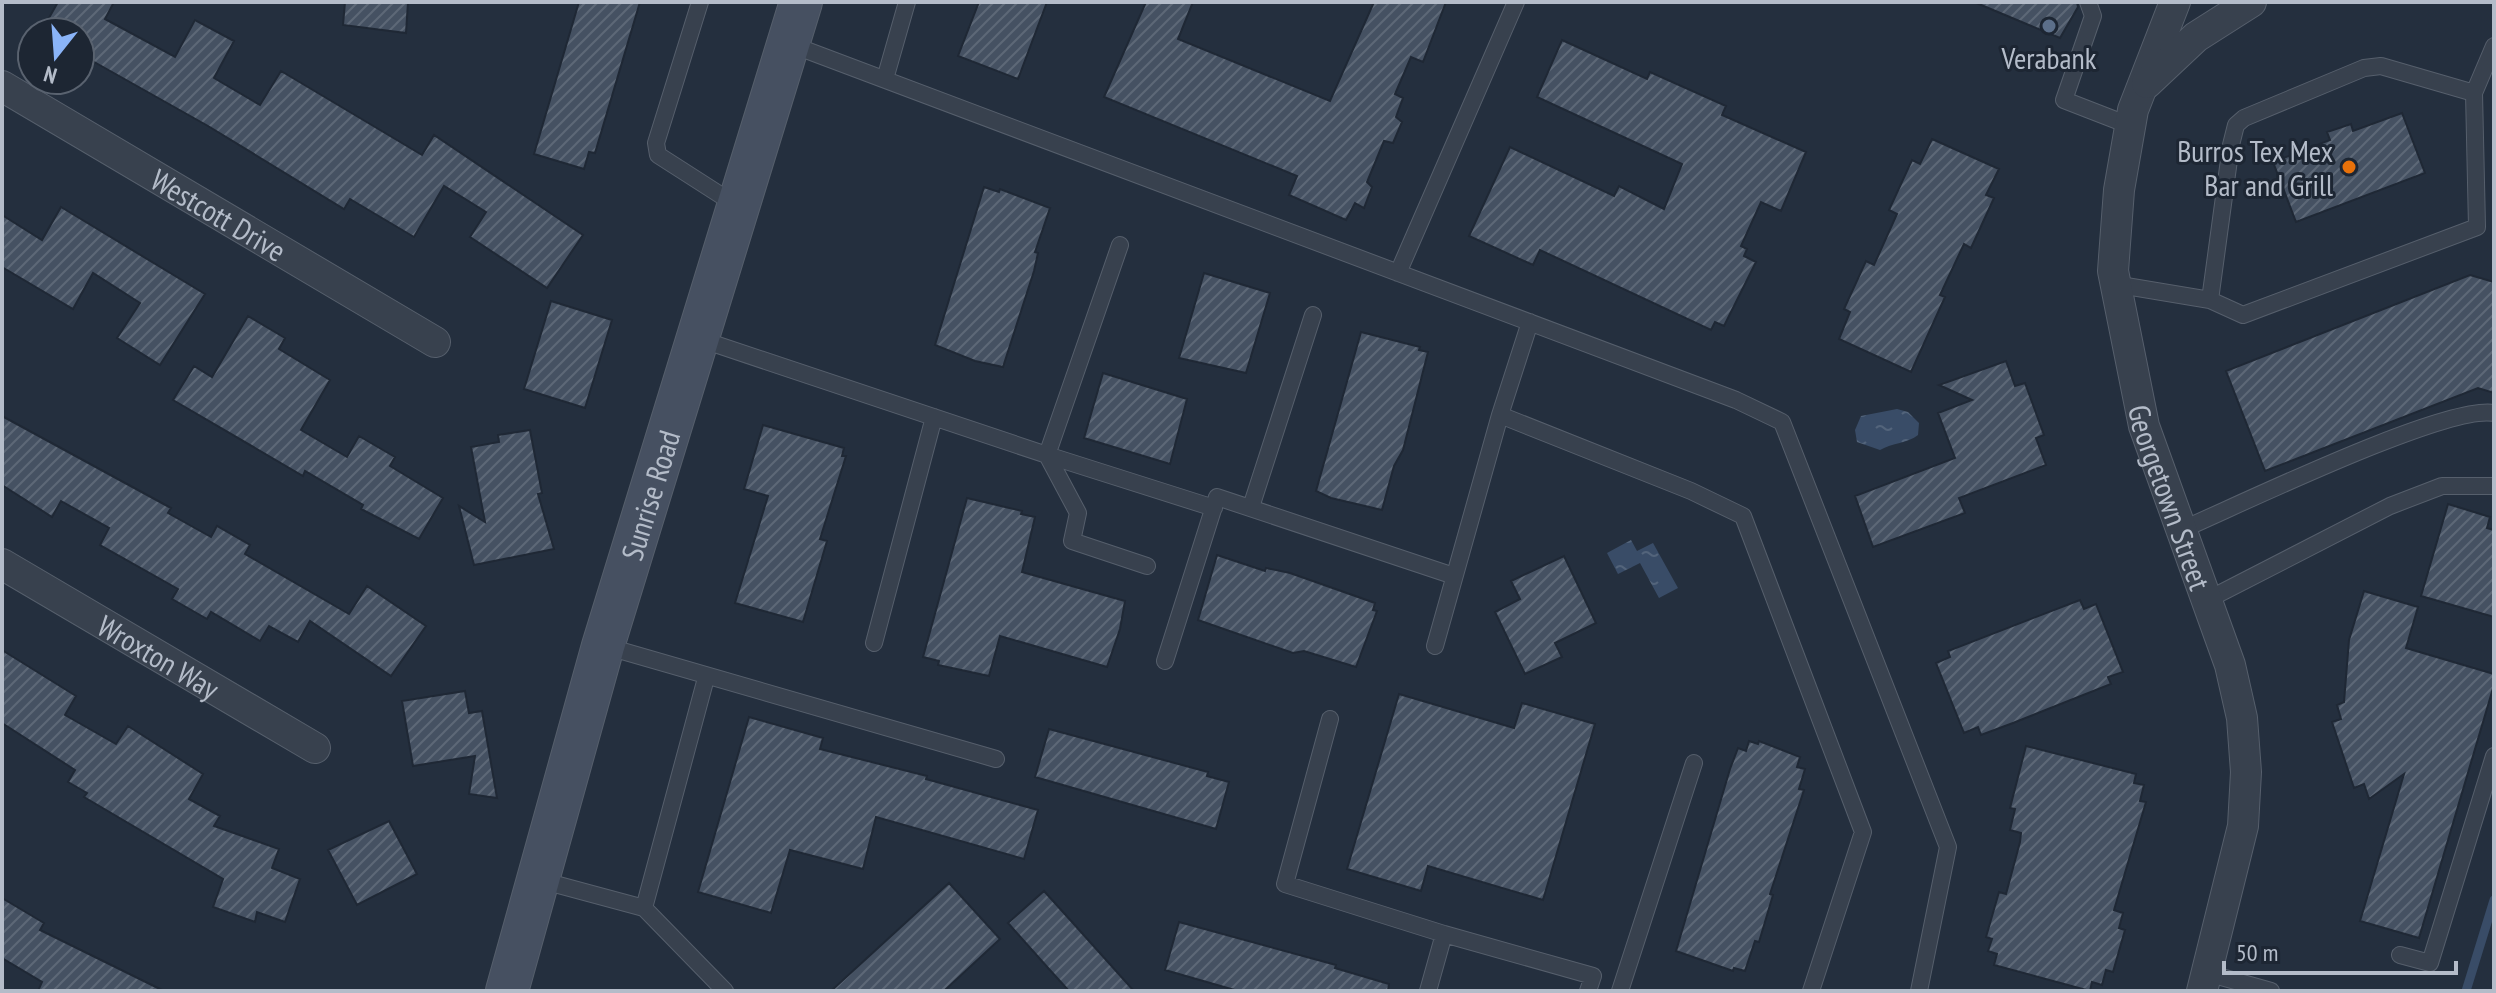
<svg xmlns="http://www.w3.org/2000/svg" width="2496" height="993" font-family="'PT Sans Narrow',sans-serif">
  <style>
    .water { fill: url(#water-ripples) }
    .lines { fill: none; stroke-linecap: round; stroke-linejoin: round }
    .stream { stroke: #394c67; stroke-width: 9 }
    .building { fill: url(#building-hatch); stroke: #1f2835; stroke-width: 2 }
    .lane-casing { stroke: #565f6c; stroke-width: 18 }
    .street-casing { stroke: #565f6c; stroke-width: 32 }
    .secondary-casing { stroke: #565f6c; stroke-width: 44 }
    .lane { stroke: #38414e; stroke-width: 16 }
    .street { stroke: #38414e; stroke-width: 30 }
    .secondary { stroke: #465061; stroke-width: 42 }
    .service-dot { fill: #5c6f8a; stroke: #1d2633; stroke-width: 3 }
    .food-dot { fill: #e8710a; stroke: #1d2633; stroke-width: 3 }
    .labels { text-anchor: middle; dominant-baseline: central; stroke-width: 6; stroke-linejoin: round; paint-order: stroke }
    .poi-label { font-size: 30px; fill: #b4bcc9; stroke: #1d2633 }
    .street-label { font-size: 30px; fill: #b4bcc9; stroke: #1d2633 }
  </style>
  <defs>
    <pattern id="water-ripples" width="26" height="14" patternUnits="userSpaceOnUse" patternTransform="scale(2)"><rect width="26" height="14" fill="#394c67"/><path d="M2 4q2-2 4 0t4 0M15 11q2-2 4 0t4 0" fill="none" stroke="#53647b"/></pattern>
    <pattern id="building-hatch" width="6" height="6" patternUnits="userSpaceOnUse" patternTransform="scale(2)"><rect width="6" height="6" fill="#455162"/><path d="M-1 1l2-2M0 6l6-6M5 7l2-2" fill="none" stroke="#5d6877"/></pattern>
  </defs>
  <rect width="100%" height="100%" fill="#242f3e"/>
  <path class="water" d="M1897 409 1908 412 1919 423 1918 435C1908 443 1892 443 1880 450L1857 442 1855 430 1861 416Z
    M1631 540 1637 551 1653 543 1678 588 1659 598 1640 563 1618 574 1607 553Z"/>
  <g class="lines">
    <path class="stream" d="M2466 991 2494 900"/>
  </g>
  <path class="building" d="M58 2H114L105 19 175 57 195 20 234 41 214 78 260 105 281 71 422 155 434 135 583 235 547 288 470 237 486 212 444 186 414 237 350 199 344 209 208 126 80 54V32H41Z
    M345 2H408L406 33 343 25Z
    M579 2H640L595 153 589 152 584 169 534 154Z
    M979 2H1047L1018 79 958 56Z
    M1146 2H1193L1178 39 1330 101 1374 2H1446L1423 62 1411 57 1395 94 1403 98 1396 117 1402 122 1393 143 1384 141 1367 182 1372 187 1364 208 1355 203 1346 220 1289 195 1297 176 1104 97Z
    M1974 2H2077L2078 7 2060 38Z
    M1562 40 1647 79 1650 72 1726 106 1722 115 1806 152 1781 211 1761 202 1741 246 1747 249 1744 256 1756 262 1724 326 1715 322 1711 330 1540 250 1533 265 1469 236 1510 147 1614 196 1619 186 1664 209 1682 164 1537 97Z
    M2402 113 2425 173 2296 222 2273 162 2330 140 2327 132 2351 124 2353 131Z
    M1932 139 1999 169 1986 195 1994 198 1971 248 1964 244 1940 295 1945 297 1911 372 1839 339 1850 312 1844 309 1866 261 1874 265 1897 214 1889 210 1912 160 1920 164Z
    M984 187 999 192 1000 189 1050 208 1035 252 1038 253 1034 271 1003 367 975 361 935 345Z
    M61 207 205 294 160 365 117 338 140 303 93 273 73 309 2 267V215L42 240Z
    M1204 273 1270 293 1246 373 1179 358Z
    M2470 275 2494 282V393L2478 388 2265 471 2226 371Z
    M551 301 612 320 585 408 524 389Z
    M248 316 285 338 279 349 330 380 301 430 347 457 359 436 395 457 390 466 443 498 419 539 361 509 363 505 305 471 303 476 173 400 194 366 212 377Z
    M1361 332 1420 347 1419 350 1428 352 1403 450 1394 466 1382 510 1331 498 1316 491Z
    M2006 361 2015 386 2025 383 2044 435 2036 438 2046 465 1959 498 1965 513 1873 547 1855 496 1955 458 1938 413 1972 400 1939 385Z
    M1103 373 1187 399 1170 464 1084 438Z
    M2 416 171 508 168 513 211 537 217 526 250 545 245 554 349 614 367 586 426 626 391 676 310 621 298 642 269 626 260 641 211 612 207 619 172 599 178 589 100 545 109 528 61 501 52 517 2 485Z
    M763 425 844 448 842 456H846L820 539 827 541 803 622 735 603 768 496 744 489Z
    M530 430 542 493 538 494 554 549 474 565 459 506 485 522 471 447 499 442 498 435Z
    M967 498 1022 511 1021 514 1035 517 1022 572 1125 601 1120 629 1107 667 1000 636 989 676 938 665 939 661 923 657Z
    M2448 504 2490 517 2487 528 2494 530V617L2421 596Z
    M1217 555 1265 571 1266 568 1290 573 1375 603 1373 610 1377 611 1356 667 1304 651 1293 653 1198 620Z
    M1564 556 1596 623 1555 643 1562 657 1525 674 1495 612 1520 599 1511 581Z
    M2364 591 2418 607 2406 648 2494 674V685L2419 938 2360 921 2404 774 2369 799 2364 784 2354 788 2332 722 2341 719 2337 705 2344 702 2349 640Z
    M2080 600 2084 609 2096 604 2123 672 2108 677 2111 684 2013 723 1981 735 1978 727 1964 733 1936 663 1950 657 1948 651Z
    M2 650 76 696 65 715 116 744 128 726 203 774 189 799 220 816 214 826 279 849 272 868 300 879 285 922 257 912 255 922 213 907 223 879 84 797 87 793 68 782 75 770 2 723Z
    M465 691 469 713 482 711 497 798 469 794 475 756 413 766 402 701Z
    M1399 694 1514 728 1522 703 1595 724 1543 900 1428 866 1421 891 1347 869Z
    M749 717 823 738 820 749 927 776 926 779 1038 810 1024 859 876 817 863 869 790 850 771 913 698 892Z
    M1049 729 1208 772 1207 776 1229 782 1216 829 1035 777Z
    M1749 741 1758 744 1759 741 1800 757 1797 767 1805 769 1799 789 1804 790 1770 894 1773 895 1759 942 1755 941 1745 971 1734 968 1733 971 1676 951 1730 769 1738 748 1746 751Z
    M2026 746 2136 774 2134 783 2144 785 2140 801 2146 802 2114 910 2123 913 2119 928 2125 930 2113 972 2106 970 2102 985 2092 982 2090 991 1994 965 1997 954 1988 951 1992 939 1986 937 1999 892 2006 894 2020 842 2021 833 2010 830 2015 809 2010 808Z
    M389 821 417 874 357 905 328 850Z
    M949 883 1000 939 944 991H831Z
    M1044 891 1072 922 1134 991H1069L1049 969 1008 923Z
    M2 898 44 923 40 930 164 991H38L42 982 2 958Z
    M1179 922 1336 965 1335 968 1389 984 1388 991H1238L1165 970Z"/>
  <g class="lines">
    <defs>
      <path id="lane" d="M700 2 656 143 658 155 736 205
        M2088 2 2093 16 2064 100 2131 126
        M790 44 1736 400 1782 422 1948 847 1919 991
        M885 79 907 2
        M1398 273 1516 2
        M2114 284 2210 300 2243 315 2477 227 2474 93 2494 46
        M2210 300 2231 145 2236 125 2244 118 2364 68 2381 66 2474 93
        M697 338 1047 455 1120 245
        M1500 415 1691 491 1743 516 1863 832 1811 991
        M1047 455 1214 508
        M1047 455 1078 513 1072 541 1147 566
        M1251 507 1313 315
        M2181 530C2237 506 2446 404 2494 413
        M2207 600 2390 506 2442 486H2494
        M874 643 934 417
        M605 646 996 759
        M1435 646 1500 415 1530 322
        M1165 661 1217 497 1454 576
        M1330 719 1285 884 1444 934 1428 991
        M540 880 644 908 706 678
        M644 908 725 991
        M1444 934 1593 976 1588 991
        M2400 955 2430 963 2494 756
        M2207 973 2271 991
        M1620 991 1694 763"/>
      <g id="street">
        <path id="s1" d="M2175 2 2133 110 2119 190 2113 271 2144 426 2230 665 2242 718 2246 772 2243 826 2202 991"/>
        <path d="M2147 83 2196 37 2251 2"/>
        <path id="s2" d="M2 86 435 342"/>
        <path id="s3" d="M2 564 315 748"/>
      </g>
      <g id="secondary">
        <path id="s4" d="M507 991 603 646 801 2"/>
      </g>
    </defs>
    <use href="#lane" class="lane-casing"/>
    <use href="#street" class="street-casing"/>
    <use href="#secondary" class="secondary-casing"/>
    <use href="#lane" class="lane"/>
    <use href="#street" class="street"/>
    <use href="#secondary" class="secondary"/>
  </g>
  <circle class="service-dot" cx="2049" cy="26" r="8"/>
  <circle class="food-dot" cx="2349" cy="167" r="8"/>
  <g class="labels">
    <g class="poi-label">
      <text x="2049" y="57">Verabank</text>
      <text x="2333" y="150" text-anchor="end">Burros Tex Mex<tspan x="2333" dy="34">Bar and Grill</tspan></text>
    </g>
    <g class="street-label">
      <text stroke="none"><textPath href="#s2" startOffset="252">Westcott Drive</textPath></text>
      <text stroke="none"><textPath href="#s4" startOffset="516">Sunrise Road</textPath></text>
      <text stroke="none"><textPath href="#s1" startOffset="512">Georgetown Street</textPath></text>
      <text stroke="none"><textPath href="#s3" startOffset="182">Wroxton Way</textPath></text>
    </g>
  </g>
  <rect width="2496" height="993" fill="none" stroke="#b4bcc9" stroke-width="8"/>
  <g transform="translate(56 56) rotate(197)"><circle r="38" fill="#1d2633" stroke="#59626f" stroke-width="2"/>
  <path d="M0-6L14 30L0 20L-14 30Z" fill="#8ab4f8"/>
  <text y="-12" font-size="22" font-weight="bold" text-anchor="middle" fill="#b4bcc9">N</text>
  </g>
  <path d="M2224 961v12h232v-12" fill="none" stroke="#b4bcc9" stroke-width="4"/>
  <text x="2236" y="961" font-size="24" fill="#b4bcc9" stroke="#1d2633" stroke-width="6" paint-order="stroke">50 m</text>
</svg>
